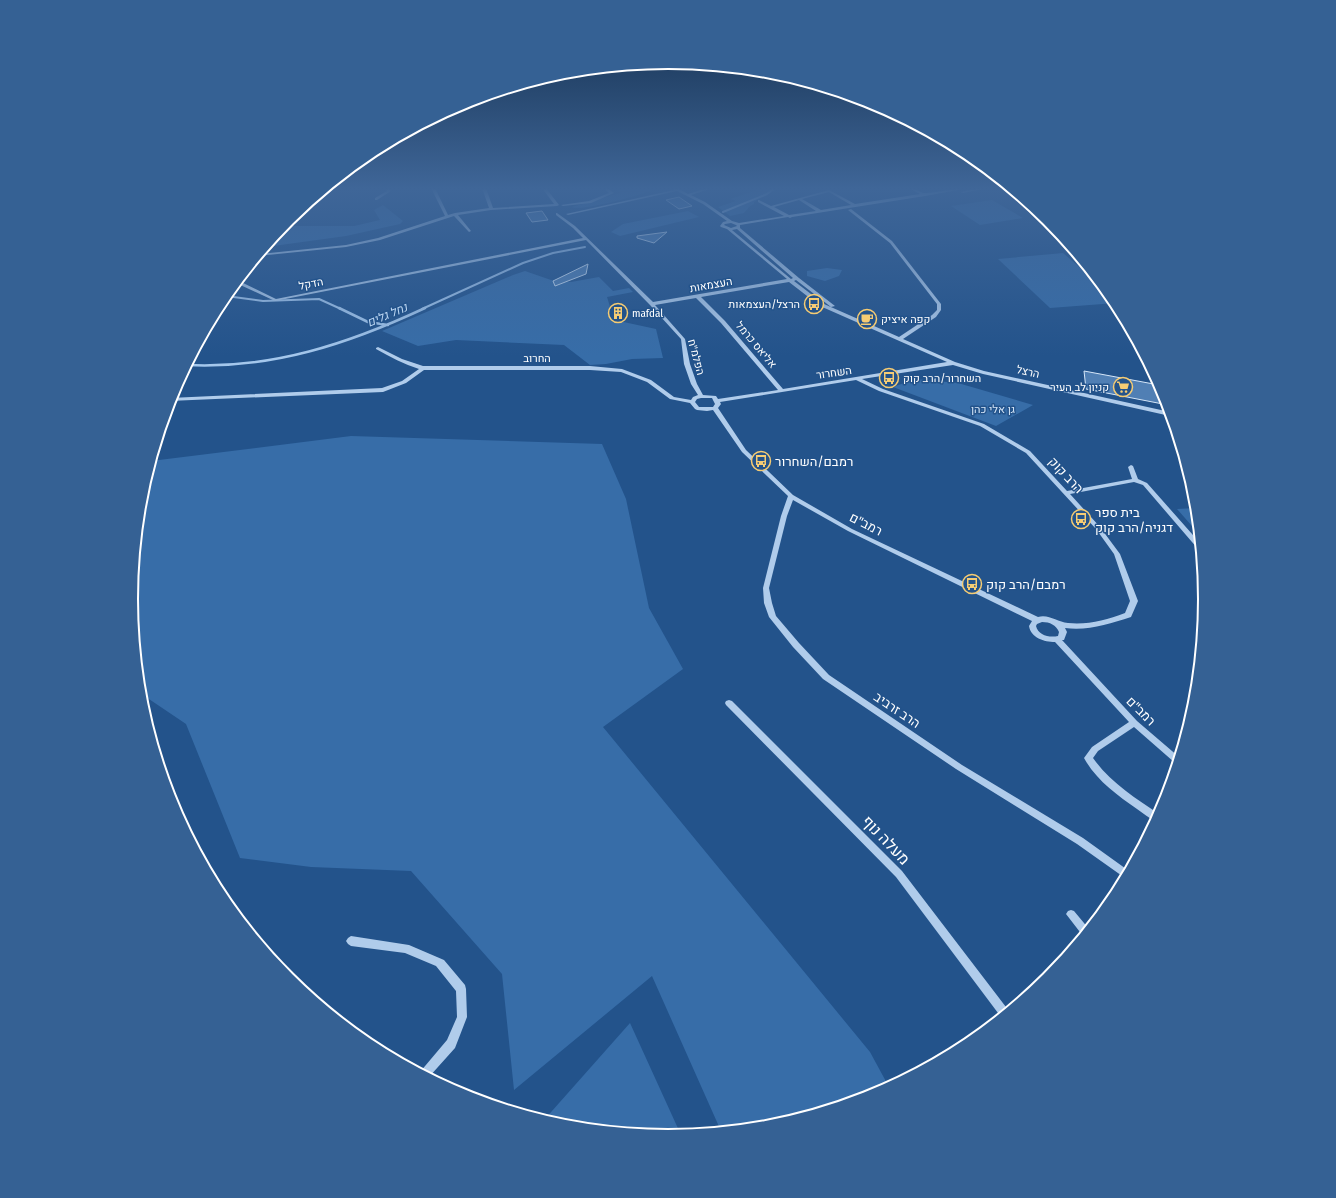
<svg xmlns="http://www.w3.org/2000/svg" width="1336" height="1198" font-family="'Fira Sans Condensed',Heebo,sans-serif">
  <style>
    .green { fill: #376da8 }
    .lines { fill: none; stroke-linecap: round; stroke-linejoin: round }
    .stream-far1 { stroke: #a4c7ec; stroke-width: 2 }
    .stream { stroke: #a4c7ec; stroke-width: 2.5 }
    .building { fill: #507fb4; stroke: #d5e6f8 }
    .minor { fill: #b0cceb; fill-rule: evenodd }
    .labels { text-anchor: middle; dominant-baseline: central; stroke-width: 3; stroke-linejoin: round; paint-order: stroke }
    .far-street-label { font-size: 11px; fill: #fff; stroke: #23538b }
    .far-poi-label { font-size: 11px; fill: #fff; stroke: #23538b; text-anchor: start }
    .far-park-label { font-size: 11px; fill: #d5e6f8; stroke: #23538b }
    .far-water-label { font-size: 12px; font-style: italic; fill: #bcd6f2; stroke: #23538b }
    .poi-label { font-size: 13px; fill: #fff; stroke: #23538b; text-anchor: start }
    .street-label { font-size: 13px; fill: #fff; stroke: #23538b }
    .near-street-label { font-size: 16px; fill: #fff; stroke: #23538b }
    .rim { fill: none; stroke: #fff; stroke-width: 2 }
  </style>
  <rect width="100%" height="100%" fill="#23538b"/>
  <path class="green" d="M625 188H657C646 194 581 212 572 207L620 193 618 190Z
    M762 188H779L754 202V204L750 206 744 213 730 216 718 207 736 201 730 199Z
    M992 200 1023 218 980 225 951 206Z
    M383 205 403 221 400 224 346 236 266 247 283 226H354L380 220 374 210Z
    M688 211 699 217 620 236 611 232 623 224Z
    M1063 253 1106 290 1116 303 1050 308 998 259Z
    M827 268 842 270 839 276 825 281 807 276V271Z
    M525 271 551 280 571 282 599 277 613 291 629 288 633 292 607 297 612 313 619 321 656 329 663 358 632 359 606 364 590 365 564 345 456 340 418 346 382 331 513 275Z
    M915 379 958 383 1033 405 996 426 893 387Z
    M351 436 602 444 626 499 649 608 683 669 603 727 870 1052 889 1087 873 1095 773 1126 721 1131 652 976 514 1090 502 974 411 871 311 867 240 858 186 724 140 693 131 599 141 494 151 461Z
    M1196 508 1199 534 1177 509Z
    M630 1023 681 1135 668 1136 563 1126 544 1120Z"/>
  <g class="lines">
    <path class="stream-far1" d="M723 212 767 194 775 188
      M226 296 263 301 319 299 341 309
      M422 309 523 263 553 253 585 247"/>
    <path class="stream" d="M339 308 368 322 388 325
      M187 365C272 369 348 344 425 308"/>
  </g>
  <path class="building" d="M679 197 692 206 679 209 666 200Z
    M542 211 548 220 532 222 526 213Z
    M667 232 654 243 637 238V236Z
    M588 264 586 274 555 286 553 281Z
    M1084 371 1159 385 1168 405 1086 389Z"/>
  <g class="lines">
    <path class="minor" d="M385 188H389L391 191 377 200H375V198L387 191Z
      M431 188H435L448 215 455 213 489 208 482 188H486L493 208 554 204 542 188H546L559 205 557 206 491 210 458 215 471 231 469 232 454 216 380 240 346 247 258 256 260 254 346 245 378 238 445 216Z
      M603 188H608L614 193 591 203 563 206 561 205 589 201 609 193Z
      M674 188 679 189 688 194 707 188H713L691 195 705 202 732 221 739 223 784 216 758 202V200H759L771 206 829 190 855 204 920 194 909 188C916 188 921 194 927 193 941 192 955 188 969 188L925 196 792 217 790 218 788 217 740 225V228L799 278 835 306 831 307 796 280 794 281 824 304 899 337 932 315 937 310V304L890 243 848 210 851 209 892 241 941 304V310L936 317 903 339 955 362 984 371 1170 412V416L983 374 953 365 862 379 883 389 984 424 1030 451 1067 491 1132 479 1128 467 1131 465 1133 466 1138 479 1147 483 1200 543V550L1198 549 1143 485 1134 482 1070 494 1100 527 1120 554 1138 601 1131 617C1109 624 1088 631 1065 628L1067 632 1064 640H1062L1137 721 1179 757 1177 763 1174 762 1134 727 1098 751 1093 758C1110 782 1135 798 1159 814L1155 821C1149 818 1143 813 1137 809 1117 795 1096 780 1084 758L1092 747 1129 722 1055 642C1044 642 1031 638 1029 626L1032 621 848 531 793 500 787 516 769 588 772 603 776 616 799 643 829 675 962 765 1083 838 1129 871 1125 878 1077 844 956 769 823 679 793 647 769 617 764 603 763 588 781 516 788 496 742 452 713 410 707 411 697 410 695 409 690 403 670 399 647 382 621 372 590 370H424L406 383 383 392 169 401 170 398 382 388 402 381 419 369C404 364 390 357 376 349V348L378 347 402 359 423 366H590L622 369 651 380 674 397 691 400 693 397 698 395 691 384 684 364 681 339 650 305 586 240 275 301 236 283 239 281 276 299 583 238 573 228 556 215V213H557L575 226 653 302 787 279 727 229 721 227 720 226 723 222 727 221 703 204 677 191 568 215 566 214 674 190ZM829 192 851 205 821 210 802 199ZM799 200 816 211 789 215 774 207ZM731 223 736 225 737 226 731 228 724 225 725 224ZM737 229 793 278 791 279 732 230ZM789 282 820 306 947 362 783 389 725 321 701 297ZM696 298 721 323 778 390 718 399 716 396 703 395 697 384 690 364 685 339 655 305ZM856 380 879 391 980 426 1026 453 1096 529 1114 554 1130 601 1125 613C1106 620 1088 625 1068 623 1057 622 1049 614 1038 617L852 529 793 495 746 450 718 408 721 404 720 402ZM701 398H712L715 404 713 407H699L695 402 697 399ZM1042 622C1050 622 1056 625 1059 632L1058 636C1049 638 1038 635 1036 626L1037 624Z
      M980 188H989L963 193 961 192Z
      M1000 188C1011 188 1028 203 1036 210Z
      M729 700 732 701 902 871 1009 1011 1001 1017 896 877 726 705 725 703 726 701Z
      M1071 910 1074 911 1089 929 1083 936 1066 914 1068 911Z
      M351 936 409 945 444 960 465 985 466 989 467 1017 455 1048 429 1077 420 1072 447 1040 457 1017 456 991 436 966 405 953 351 946 348 944 346 941 348 938Z"/>
  </g>
  <linearGradient id="sky" x2="0" y2="1"><stop stop-color="#132e4c"/><stop offset="0.53" stop-color="#3f6698"/><stop offset="1" stop-color="#3f6698" stop-opacity="0"/></linearGradient>
  <rect width="1336" height="356" fill="url(#sky)"/>
  <defs>
    <symbol id="bus-ring" viewBox="-11 -11 22 22"><circle r="9.5" fill="#23538b" stroke="#f6cc73" stroke-width="1.5"/><path d="M-5-6H5V4H4V6H2V4H-2V6H-4V4H-5ZM-3.5-4V0h7V-4ZM-3.5 1.2v1.5H-2V1.2ZM2 1.2v1.5H3.5V1.2Z" fill="#f6cc73"/></symbol>
    <symbol id="building-ring" viewBox="-11 -11 22 22"><circle r="9.5" fill="#23538b" stroke="#f6cc73" stroke-width="1.5"/><path d="M-4-6H4V6H1V3H-1V6H-4ZM-2.5-4.3h1.7v1.8h-1.7ZM.8-4.3h1.7v1.8H.8ZM-2.5-1h1.7V.8h-1.7ZM.8-1h1.7V.8H.8Z" fill="#f6cc73"/></symbol>
    <symbol id="cafe-ring" viewBox="-11 -11 22 22"><circle r="9.5" fill="#23538b" stroke="#f6cc73" stroke-width="1.5"/><path d="M-5.5-4.5H6V0H3Q3 3.5 0 3.5H-2.5Q-5.5 3.5-5.5 0ZM3-3.2v2h1.7v-2ZM-6 4.5H4V6H-6Z" fill="#f6cc73"/></symbol>
    <symbol id="supermarket-ring" viewBox="-11 -11 22 22"><circle r="9.5" fill="#23538b" stroke="#f6cc73" stroke-width="1.5"/><path d="M-6-5.5h2.5l.6 2H6L4.5 2H-2.5L-4.4-4H-6ZM-1.5 3.2a1.3 1.3 0 1 0 .1 0ZM3 3.2a1.3 1.3 0 1 0 .1 0Z" fill="#f6cc73"/></symbol>
  </defs>
  <g fill-rule="evenodd">
    <use href="#bus-ring" x="803" y="293" width="22" height="22"/>
    <use href="#building-ring" x="607" y="302" width="22" height="22"/>
    <use href="#cafe-ring" x="856" y="308" width="22" height="22"/>
    <use href="#bus-ring" x="878" y="367" width="22" height="22"/>
    <use href="#supermarket-ring" x="1112" y="376" width="22" height="22"/>
    <use href="#bus-ring" x="750" y="450" width="22" height="22"/>
    <use href="#bus-ring" x="1070" y="508" width="22" height="22"/>
    <use href="#bus-ring" x="961" y="573" width="22" height="22"/>
  </g>
  <g class="labels">
    <g class="far-street-label">
      <text transform="translate(311 284) rotate(-11)">הדקל</text>
      <text transform="translate(711 285) rotate(-10)">העצמאות</text>
      <text transform="translate(756 345) rotate(50)">אליאס כרמל</text>
      <text transform="translate(696 357) rotate(75)">הפלמ"ח</text>
      <text x="537" y="358">החרוב</text>
      <text transform="translate(1028 372) rotate(13)">הרצל</text>
      <text transform="translate(834 373) rotate(-8)">השחרור</text>
    </g>
    <g class="far-poi-label">
      <text x="800" y="304" text-anchor="end">הרצל/העצמאות</text>
      <text x="632" y="313">mafdal</text>
      <text x="881" y="319">קפה איציק</text>
      <text x="903" y="378">השחרור/הרב קוק</text>
      <text x="1109" y="387" text-anchor="end">קניון לב העיר</text>
    </g>
    <g class="far-park-label">
      <text x="993" y="409">גן אלי כהן</text>
    </g>
    <g class="far-water-label">
      <text transform="translate(387 315) rotate(-23)">נחל גלים</text>
    </g>
    <g class="poi-label">
      <text x="775" y="461">רמבם/השחרור</text>
      <text x="1095" y="512">בית ספר<tspan x="1095" dy="15">דגניה/הרב קוק</tspan></text>
      <text x="986" y="584">רמבם/הרב קוק</text>
    </g>
    <g class="street-label">
      <text transform="translate(1066 475) rotate(47)">הרב קוק</text>
      <text transform="translate(866 524) rotate(27)">רמב"ם</text>
      <text transform="translate(897 710) rotate(34)">הרב זרביב</text>
      <text transform="translate(1141 711) rotate(45)">רמב"ם</text>
    </g>
    <g class="near-street-label">
      <text transform="translate(886 840) rotate(46)">מעלה נוף</text>
    </g>
  </g>
  <path d="M0 0H1336V1198H0ZM138 599a530 530 0 1 1 1060 0a530 530 0 1 1-1060 0Z" fill="#356194" fill-rule="evenodd"/>
  <path class="rim" d="M138 599a530 530 0 1 1 1060 0a530 530 0 1 1-1060 0Z"/>
</svg>
